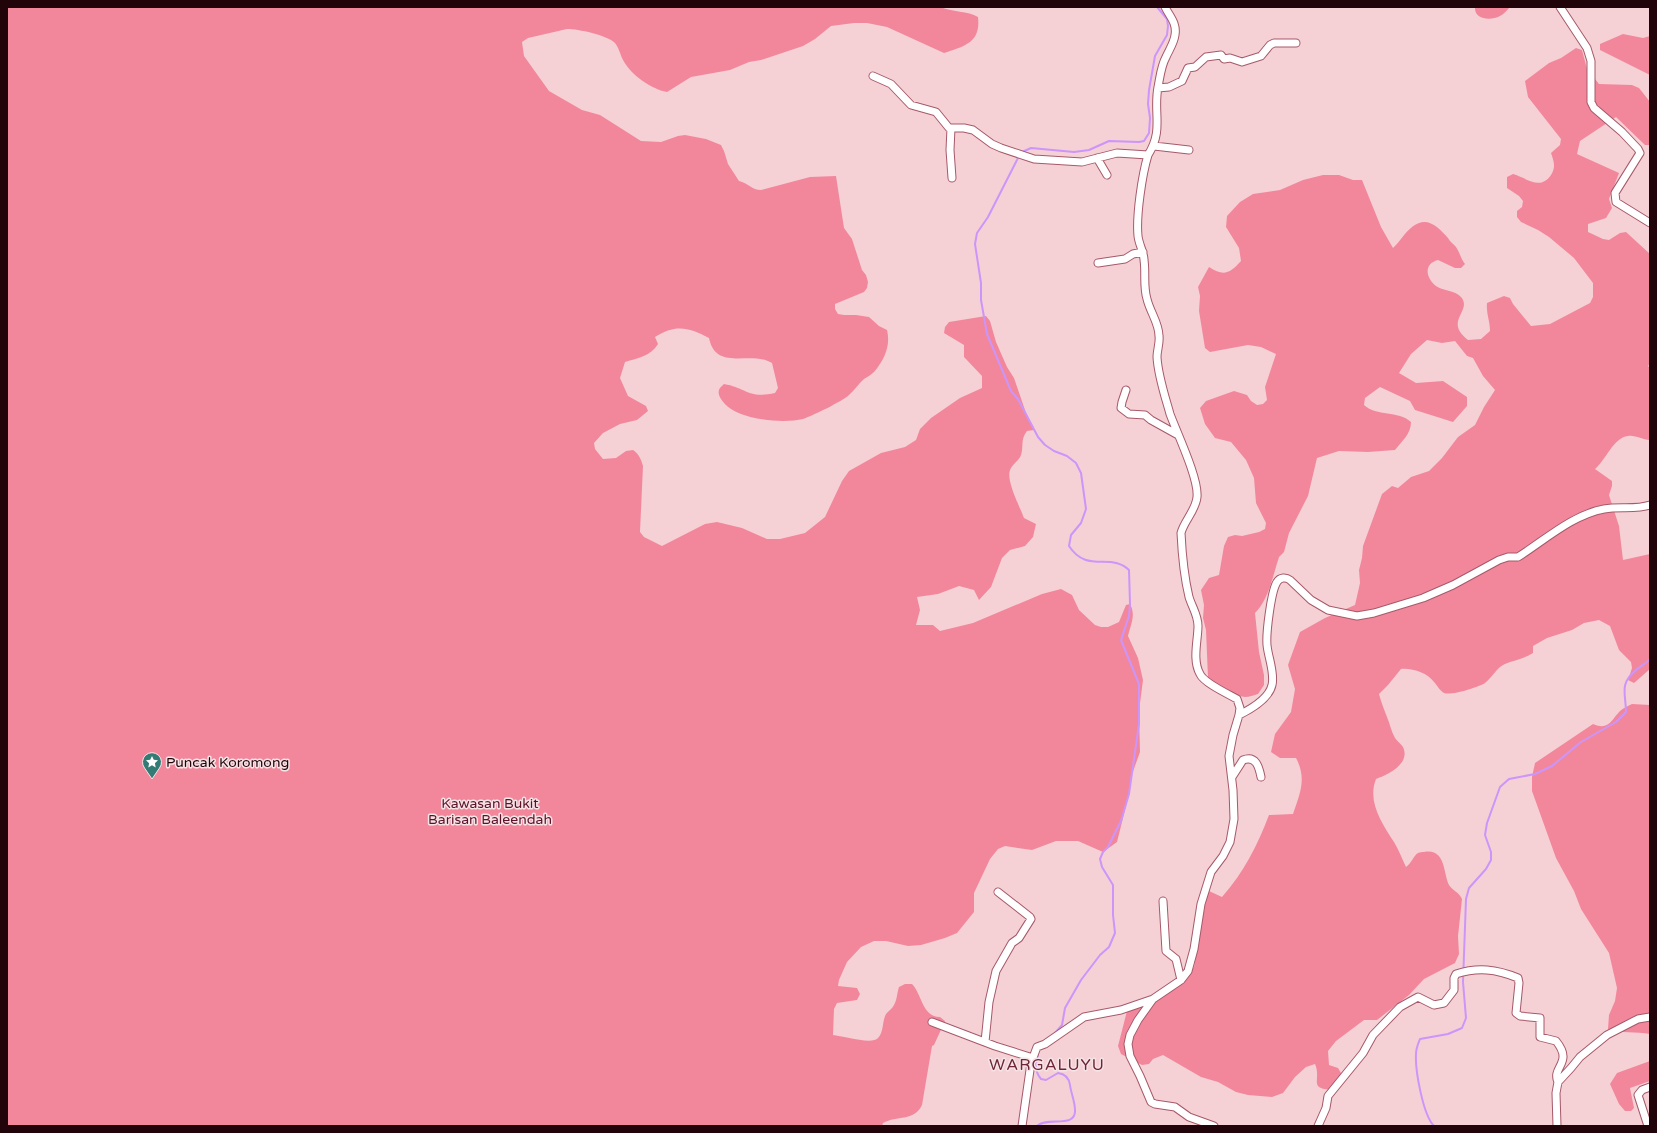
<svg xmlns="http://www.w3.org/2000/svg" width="1657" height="1133" font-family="'Varela Round',sans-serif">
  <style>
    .green { fill: #f2879c }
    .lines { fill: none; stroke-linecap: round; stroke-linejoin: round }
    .stream { stroke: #cc95f9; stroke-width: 2 }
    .street-casing { stroke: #a65968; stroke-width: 9 }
    .street { stroke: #fff; stroke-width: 7 }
    .labels { text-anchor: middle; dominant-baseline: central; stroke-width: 3; stroke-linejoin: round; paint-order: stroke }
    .poi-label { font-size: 14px; fill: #20040a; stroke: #f6e3e6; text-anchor: start }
    .park-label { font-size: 14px; fill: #5c1228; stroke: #f6e3e6 }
    .quarter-label { font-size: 16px; letter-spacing: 1px; fill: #6d2537; stroke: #f6e3e6 }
  </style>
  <rect width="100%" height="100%" fill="#f5d1d6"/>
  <path class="green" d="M7 7H940C952 12 968 11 978 17 981 43 964 46 944 53L887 27 867 23H854L831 26 815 39 803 46 761 60 749 62 730 70 691 77 667 92C651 89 631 75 623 60 620 54 619 48 615 43 607 35 578 29 567 29L528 38 522 42 524 56 549 91 582 110 600 115 641 141 661 142 678 136 685 135 706 139 721 145 724 151 728 164 739 181C748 183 752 190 761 190L810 177 836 176 844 228 852 239 862 270 866 275 868 282 867 288 864 292 835 304V309L838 314 844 315H856L869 317 879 326 887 330C891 346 884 360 874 372 871 375 867 377 864 379 858 384 855 390 849 395 841 402 814 415 803 419 782 424 733 420 721 399 717 392 718 389 724 384 747 388 748 399 775 393L778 388 772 363C750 350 716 372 709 338 689 327 675 324 655 337L658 344C651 356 638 358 625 362L620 378 628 396 646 406 648 411 637 420 620 424 603 433 594 443 595 449 603 459 616 458 626 451 633 450C639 454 641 459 643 466L640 532 644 537 662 546 705 524 717 522 742 528 767 539H780L805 533 825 517 842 481 849 471 881 453 905 447 916 440 920 429 931 418 960 398 982 388V376L964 357V345L944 333 945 327 949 322 986 316 990 321 996 342 1007 367 1014 378 1027 416 1033 426 1034 430 1027 431C1020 440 1024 446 1021 455 1019 461 1012 464 1010 470 1006 481 1020 507 1024 518L1036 524 1033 537 1025 546 1010 550 1002 558 991 587 979 600 974 590 959 586 938 594 917 597 920 610 916 625H933L940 631 973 623 1042 594 1061 589 1072 595 1079 610 1095 625 1101 627H1108L1119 622 1126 605 1130 604C1136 615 1131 624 1128 636L1138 658 1143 680 1139 711 1140 752 1131 777 1129 794 1117 842 1103 852 1078 841H1056L1032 850 1005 846 998 849 990 859 974 893V912L957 933 945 938 921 945 908 946 886 941H874L861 947 847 962 839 980 838 986 857 988 860 994 857 1000 837 1003 834 1009 833 1035C843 1036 872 1045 878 1038 884 1032 882 1021 886 1014 888 1011 892 1009 894 1005 897 1000 897 993 899 987L905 984H912C922 994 922 1017 940 1017L945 1021 934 1045 932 1046 922 1105C914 1122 897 1115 883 1123L882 1126H7Z
    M1475 7H1510C1507 10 1504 14 1500 16 1491 21 1474 20 1475 7Z
    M1623 34 1643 38 1650 36V75L1600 50V44Z
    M1576 48 1582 50 1587 69 1599 84 1632 85 1639 88 1643 93 1650 102V145H1645L1616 117 1580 141 1577 154 1619 173 1609 199 1612 208 1606 218 1588 224V232L1603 239 1609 240 1620 233 1626 232 1650 254V363L1648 366 1650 368V440C1642 440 1636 435 1628 436 1613 438 1606 460 1595 469L1612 481V486L1609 495 1619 526 1623 560 1650 554V669L1634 683 1628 680 1632 668 1631 662 1619 650 1610 626 1599 620 1584 623 1572 630 1547 638 1533 646V653C1524 659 1514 660 1505 664 1497 667 1492 678 1485 683 1479 687 1451 696 1444 693 1440 691 1437 685 1434 682 1427 673 1413 668 1401 669L1388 685 1379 694C1381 702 1384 709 1387 717 1390 724 1391 731 1395 738 1397 741 1401 744 1403 747 1411 764 1387 775 1376 779 1367 802 1382 823 1394 842 1399 850 1402 859 1406 867 1412 863 1413 856 1418 853 1420 852 1422 852 1424 852 1446 848 1443 873 1449 885 1453 891 1459 892 1462 899L1458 936 1459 954 1455 963 1424 979 1409 995 1377 1020H1364L1336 1041 1328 1051 1329 1065 1338 1068 1341 1073 1340 1083 1333 1090C1307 1089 1322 1080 1315 1064L1306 1067 1295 1077 1283 1093 1272 1097 1248 1095 1236 1092 1218 1082 1201 1077 1163 1055 1153 1059 1149 1064 1142 1065 1121 1054 1118 1046 1127 1011 1175 989 1194 967 1206 900 1209 891 1222 897C1244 872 1257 846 1269 815L1293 814C1300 793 1307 779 1296 758H1280L1271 752 1275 734 1291 712 1295 689 1288 665 1300 632 1325 618 1355 605 1360 583 1359 570 1362 558 1363 546 1382 494 1392 486 1398 488 1411 477 1429 471 1442 458 1458 437 1475 425 1484 407 1495 390 1483 376 1473 358 1467 356 1455 341 1442 343 1427 340 1411 354 1399 373 1416 383 1443 381 1467 397V406L1453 422 1415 410 1410 401 1380 387 1365 398 1364 405C1377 417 1398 410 1411 422 1411 434 1402 441 1395 450L1368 452 1339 451 1317 458 1308 496 1289 533 1284 552 1279 557C1273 575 1269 599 1255 613L1259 652 1264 675V685L1258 694C1254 695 1249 697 1245 697 1233 696 1218 685 1208 678L1206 630 1203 618 1204 605 1201 590 1209 578 1219 575 1224 546 1228 537 1235 535 1242 536 1259 532 1265 529 1266 523 1256 503 1254 478 1246 460 1231 442 1215 438 1205 424 1200 408 1206 401 1234 391 1247 395 1251 401 1257 405 1263 404 1267 400 1265 387 1276 354 1261 347 1248 345 1210 352 1205 348 1199 311 1200 296 1198 287 1209 267C1224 277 1230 273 1241 261L1239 248 1226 227 1227 216 1240 202 1253 194 1280 190 1303 180 1323 175H1339L1353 180H1362L1381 227 1393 248C1400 242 1404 233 1412 227 1427 215 1438 227 1448 238 1450 242 1454 244 1456 247 1460 253 1461 259 1465 264L1461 268H1455L1438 260C1423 264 1426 278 1436 286 1442 291 1455 290 1461 297 1473 311 1443 321 1468 340L1481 339 1490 331C1490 321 1486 313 1487 303L1504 296 1510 298 1513 304 1531 326 1550 324 1590 303 1593 297V283L1574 258 1549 237 1538 230 1521 222 1517 217V211L1522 207 1523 201 1519 196 1507 188V177L1513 174C1527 178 1540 191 1551 175 1556 167 1554 162 1551 153L1560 145 1561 139 1528 97 1525 81 1549 63 1561 58Z
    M1632 704 1650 705V1034C1636 1031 1621 1034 1608 1029L1609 1015 1615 1001 1617 988 1609 953 1581 909 1574 891 1556 858 1532 791V777L1535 763 1593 724C1609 731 1611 720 1620 711 1623 708 1628 706 1632 704Z
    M1650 1061V1081L1630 1088 1634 1108 1631 1111H1625L1619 1104 1610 1084 1617 1073Z"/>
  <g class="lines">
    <path class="stream" d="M1022 152 1031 148 1074 152 1089 150 1109 141 1139 142 1144 141 1149 133 1150 118 1148 104 1149 90 1155 56 1167 35 1168 26 1167 19 1157 7
      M1019 156 988 217 977 233 975 244 981 283V300L987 334 1011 391 1018 399 1038 437 1045 445 1054 451 1067 456 1076 463 1081 473 1086 509 1081 523 1071 535 1069 546C1087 574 1111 552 1129 570L1130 604 1129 616 1121 640 1139 684V724L1129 794 1121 821 1108 847 1103 852 1100 859 1102 867 1113 885V915L1115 933 1109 947 1100 955 1081 980 1065 1008 1062 1025 1055 1033
      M1037 1126C1047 1116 1076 1129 1075 1110 1075 1102 1071 1093 1070 1085 1069 1078 1066 1074 1058 1073L1046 1080 1041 1079C1035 1072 1035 1063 1038 1055
      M1434 1126C1423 1115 1415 1070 1416 1054 1416 1048 1418 1044 1420 1039L1448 1034 1462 1028 1466 1018 1463 982 1466 899 1469 888 1486 869 1491 860V852L1485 835 1487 823 1500 787 1509 779 1535 774 1552 766 1581 742 1616 722 1626 712C1626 695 1619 684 1635 671 1640 666 1646 664 1650 659"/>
    <defs>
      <path id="street" d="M1560 7 1587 48 1591 61V102L1594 108 1622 132 1638 149 1640 153 1615 193 1616 202 1650 223
        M873 76 891 84 911 105 936 112 949 128H964L973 130 992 144 1001 148 1034 159 1082 162 1117 153 1148 155C1164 130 1153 113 1158 87 1160 77 1161 66 1166 57 1169 50 1174 43 1175 35 1177 23 1170 17 1165 7
        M1158 88 1169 87 1182 81 1188 68 1195 67 1206 57 1221 55 1224 59 1230 58 1242 62 1261 56 1270 45 1274 43H1296
        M951 128 950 150 952 178
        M1154 146 1189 150
        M1097 158 1107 175
        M1098 263 1125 259 1133 254 1143 252
        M1126 390 1122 402 1121 408 1129 414 1145 415 1151 420 1178 435
        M1239 715C1251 709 1269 699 1272 685 1275 673 1268 657 1267 645 1266 633 1271 591 1277 582 1280 577 1286 577 1290 580L1311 600 1328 610 1357 616 1374 613 1423 598 1453 585 1499 560 1508 557H1518C1545 540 1572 515 1604 509 1620 506 1635 510 1650 505
        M1232 777 1243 760C1256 755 1259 767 1261 777
        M1163 901 1166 951 1176 959 1181 980
        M1153 999 1138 1020 1130 1035 1128 1044 1130 1056 1140 1076 1151 1102 1155 1104 1175 1107 1189 1117 1214 1126
        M932 1022 995 1046 1033 1058
        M985 1042 989 1002 996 971 1012 943 1019 938 1031 919 1030 917 998 892
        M1022 1126 1031 1063 1037 1047 1045 1044 1084 1017 1121 1010 1153 999 1181 980 1188 971 1194 949 1201 904 1211 872 1223 856 1230 842 1234 819 1233 790 1229 756 1233 735 1239 715 1240 708 1237 699C1228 694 1204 683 1200 674 1192 660 1198 640 1198 626 1198 615 1192 607 1189 597 1184 576 1182 554 1181 533 1184 521 1196 510 1197 497 1199 479 1177 433 1170 414 1165 396 1158 376 1157 357 1157 350 1160 343 1159 336 1159 323 1150 312 1147 299 1143 286 1146 273 1144 260 1144 252 1139 245 1138 236 1136 216 1142 175 1148 155
        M1318 1126 1326 1108 1328 1096 1363 1053 1373 1035 1400 1007 1418 997 1434 1005 1444 1003 1454 990V978L1456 974C1478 967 1496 969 1518 978L1519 983 1516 1013 1520 1016 1540 1018V1037L1556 1041C1574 1063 1551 1067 1558 1082
        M1557 1126 1556 1093 1558 1082 1571 1068 1580 1057 1607 1035 1638 1019 1650 1017
        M1648 1126 1638 1095 1642 1090 1650 1087"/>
    </defs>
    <use href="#street" class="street-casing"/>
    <use href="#street" class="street"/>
  </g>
  <defs>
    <symbol id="sight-pin" viewBox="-11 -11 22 30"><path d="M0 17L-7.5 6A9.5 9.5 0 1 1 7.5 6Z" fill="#337b75" stroke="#f6e3e6"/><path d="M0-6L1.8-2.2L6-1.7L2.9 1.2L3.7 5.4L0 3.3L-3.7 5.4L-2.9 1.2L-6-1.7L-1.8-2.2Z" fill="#fff"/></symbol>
  </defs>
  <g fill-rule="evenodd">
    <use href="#sight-pin" x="141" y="751" width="22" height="30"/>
  </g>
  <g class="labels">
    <g class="poi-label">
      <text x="166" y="762">Puncak Koromong</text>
    </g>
    <g class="park-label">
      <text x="490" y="803">Kawasan Bukit<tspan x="490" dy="16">Barisan Baleendah</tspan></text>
    </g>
    <g class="quarter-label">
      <text x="1047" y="1065">WARGALUYU</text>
    </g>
  </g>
  <rect width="1657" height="1133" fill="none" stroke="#20040a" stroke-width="16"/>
</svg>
